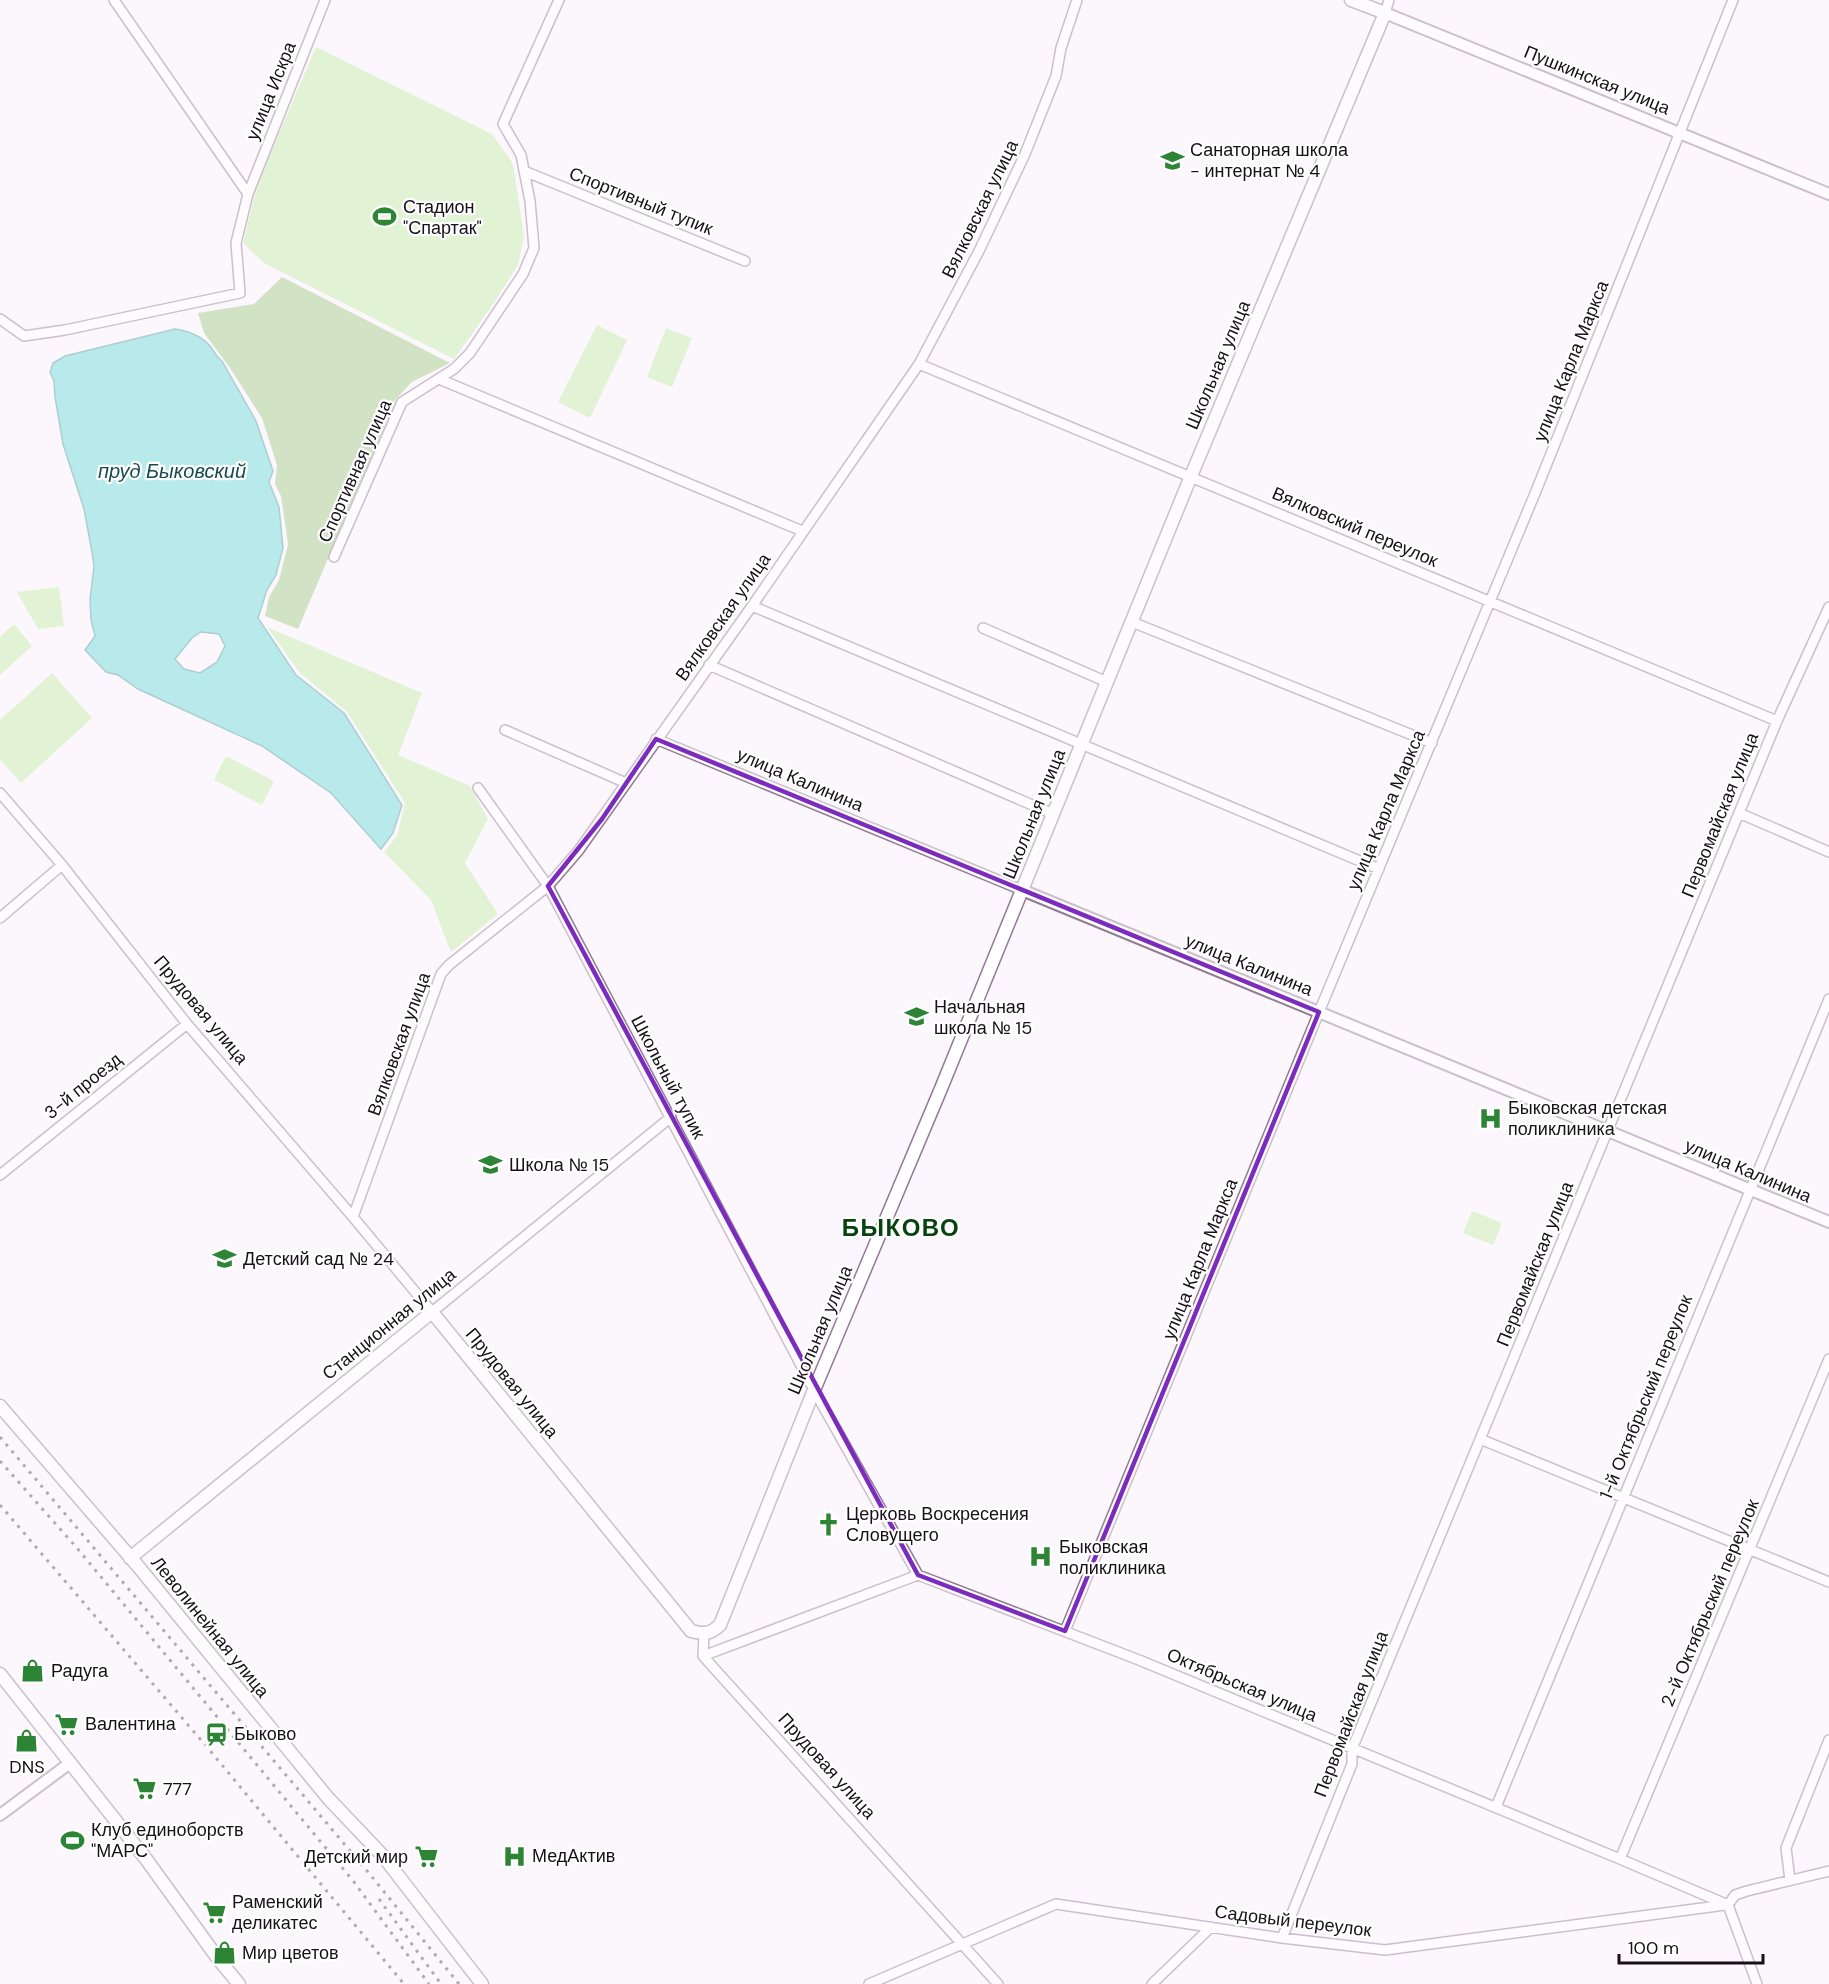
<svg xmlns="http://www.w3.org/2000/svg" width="1829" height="1984" font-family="'DM Sans',sans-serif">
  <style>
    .green { fill: #c0eca6 }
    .forest { fill: #9fc984 }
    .water { fill: #66d7d8; stroke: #4f9b9f; stroke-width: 1.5; fill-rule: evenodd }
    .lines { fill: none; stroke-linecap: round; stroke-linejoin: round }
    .minor-casing { stroke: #927b94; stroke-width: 12 }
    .tertiary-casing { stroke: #927b94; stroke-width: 14 }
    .secondary-casing { stroke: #927b94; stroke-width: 15 }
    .minor { stroke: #fff; stroke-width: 9 }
    .tertiary { stroke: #fff; stroke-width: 10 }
    .secondary { stroke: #fff; stroke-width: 12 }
    .rail { stroke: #564f57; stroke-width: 3; stroke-dasharray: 3 6; stroke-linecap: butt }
    .marked { fill: none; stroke: #7b2cbf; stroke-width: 4.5; stroke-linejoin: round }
    .labels { text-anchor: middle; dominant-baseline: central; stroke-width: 4.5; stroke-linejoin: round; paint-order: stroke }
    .street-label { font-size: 18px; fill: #181019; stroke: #fff }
    .poi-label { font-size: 18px; fill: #181019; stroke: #fff; text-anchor: start }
    .water-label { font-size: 20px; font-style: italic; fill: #174a4a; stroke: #fff }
    .district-label { font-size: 24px; font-weight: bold; letter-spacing: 1.5px; fill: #07430f; stroke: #fff }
  </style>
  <rect width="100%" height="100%" fill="#fcf7fc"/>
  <path class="green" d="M316 47 492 134 513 164 524 236 518 265 494 303 454 359 264 263 243 243 255 195 268 159Z
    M597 325 627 340 590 418 558 402Z
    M666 328 692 338 672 387 647 377Z
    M59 587 64 626 38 629 17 592Z
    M14 624 32 646 0 675V637Z
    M267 627 422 693 398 755 470 786 488 819 465 863 498 914 451 952 431 900 384 852 397 836 405 803 347 712 299 672Z
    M52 673 92 718 21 783 0 760V720Z
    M226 756 274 781 262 805 214 780Z
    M1472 1211 1502 1223 1493 1245 1463 1233Z"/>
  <path class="forest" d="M282 277 450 363 412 382 396 399 298 629 265 616 269 597 279 580 288 544 281 496 275 484 277 465 262 418 230 368 204 333 198 313 254 304Z"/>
  <path class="water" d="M175 329C188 331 201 335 210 346 214 351 215 356 222 361L256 421 273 471 269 482 279 507 283 548 276 575 267 590 258 618 296 675 344 713 402 805 393 833 381 849 331 793 262 746 138 689 118 675 106 672 85 650 95 636 91 620 90 600 94 566 92 552 84 509 63 444 55 397 54 381 50 372 53 363 65 356ZM201 632 219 634 225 646 217 662 200 673 184 669 175 659 192 638Z"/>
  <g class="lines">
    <defs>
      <path id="minor" d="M114 0 248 194
        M1385 13 1389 0
        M524 171 745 261
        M0 319 24 336 65 330 240 293 236 243 248 194 325 0
        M919 364 1777 721
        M439 379 802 531
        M334 557 402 402 454 369 470 353 523 274 534 248 530 201 521 155 503 124 559 0
        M752 606 1379 869
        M1132 622 1432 743
        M983 628 1107 682
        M709 665 1053 814
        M505 730 626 783
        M656 739 1022 890
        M478 788 548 886 814 1390 918 1575
        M0 793 62 865 187 1024 353 1217 432 1312 671 1117
        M1739 813 1829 852
        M0 918 62 865
        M0 1175 187 1024
        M353 1217 441 974 449 965 548 886 579 850 752 606 919 364 979 251 1025 154 1056 76 1061 48 1077 0
        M1480 1439 1829 1582
        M1065 1631 1319 1012 1536 491 1733 0
        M704 1634 703 1656 998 1984
        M703 1656 918 1575 1139 1660 1620 1859 1728 1905
        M1496 1807 1829 999
        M1620 1859 1829 1359
        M1790 1880 1786 1848 1829 1740
        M1728 1905 1735 1895 1747 1891 1829 1871
        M1728 1905 1757 1984
        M1282 1938 1352 1764V1749L1777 721 1829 607
        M869 1984 1056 1904 1282 1938 1385 1950 1725 1905
        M1152 1984 1211 1927"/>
      <path id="tertiary" d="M1385 13 1829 194
        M1022 890 1829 1222
        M0 1815 70 1763"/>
      <path id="secondary" d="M0 1406 137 1565 328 1798 383 1856 482 1984
        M130 1558 432 1312 691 1631C704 1634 709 1635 720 1625L814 1390 940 1091 1191 476 1385 13 1351 0
        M0 1674 146 1859 219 1960 239 1984"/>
    </defs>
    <use href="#minor" class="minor-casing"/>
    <use href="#tertiary" class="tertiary-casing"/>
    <use href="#secondary" class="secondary-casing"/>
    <use href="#minor" class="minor"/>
    <use href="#tertiary" class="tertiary"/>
    <use href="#secondary" class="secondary"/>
    <path class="rail" d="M0 1437 368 1872 459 1984
      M0 1461 77 1548 354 1882 429 1984
      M0 1505 212 1753 404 1984
      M379 1899 441 1984"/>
  </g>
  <path d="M0 0H1829V1984H0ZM656 739 1319 1012 1065 1631 918 1575 548 886 602 819Z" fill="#fcf7fc" fill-opacity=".55" fill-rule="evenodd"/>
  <path class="marked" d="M656 739 1319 1012 1065 1631 918 1575 548 886 602 819Z"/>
  <defs>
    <symbol id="school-bare" viewBox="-9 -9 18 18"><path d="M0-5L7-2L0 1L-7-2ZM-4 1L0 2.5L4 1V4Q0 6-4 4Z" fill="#2c8434" stroke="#fff" stroke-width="2.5" paint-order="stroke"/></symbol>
    <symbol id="stadium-bare" viewBox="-9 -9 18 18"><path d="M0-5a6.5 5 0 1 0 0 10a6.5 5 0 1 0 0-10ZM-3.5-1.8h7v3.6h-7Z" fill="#2c8434" stroke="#fff" stroke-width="2.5" paint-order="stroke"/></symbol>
    <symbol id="hospital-bare" viewBox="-9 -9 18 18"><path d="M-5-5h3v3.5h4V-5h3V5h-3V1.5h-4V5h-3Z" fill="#2c8434" stroke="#fff" stroke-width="2.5" paint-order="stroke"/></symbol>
    <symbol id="church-bare" viewBox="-9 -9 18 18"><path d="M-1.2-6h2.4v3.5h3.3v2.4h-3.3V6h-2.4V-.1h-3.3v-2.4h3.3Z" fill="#2c8434" stroke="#fff" stroke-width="2.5" paint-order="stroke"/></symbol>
    <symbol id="shop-bare" viewBox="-9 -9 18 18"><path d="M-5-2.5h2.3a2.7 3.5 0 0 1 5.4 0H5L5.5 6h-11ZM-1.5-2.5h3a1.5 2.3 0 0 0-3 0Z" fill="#2c8434" stroke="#fff" stroke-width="2.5" paint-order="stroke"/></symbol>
    <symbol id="supermarket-bare" viewBox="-9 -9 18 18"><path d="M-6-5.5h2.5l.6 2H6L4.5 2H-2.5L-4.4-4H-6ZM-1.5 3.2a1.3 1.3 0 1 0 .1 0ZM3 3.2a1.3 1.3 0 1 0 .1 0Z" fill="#2c8434" stroke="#fff" stroke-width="2.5" paint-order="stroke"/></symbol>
    <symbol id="station-bare" viewBox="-9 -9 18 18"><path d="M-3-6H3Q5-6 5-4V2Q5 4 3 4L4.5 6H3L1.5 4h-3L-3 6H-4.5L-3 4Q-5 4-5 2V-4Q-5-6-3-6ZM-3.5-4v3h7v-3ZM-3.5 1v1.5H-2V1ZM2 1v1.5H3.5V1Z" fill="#2c8434" stroke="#fff" stroke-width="2.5" paint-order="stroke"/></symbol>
  </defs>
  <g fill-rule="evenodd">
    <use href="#school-bare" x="1156" y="144" width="33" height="33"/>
    <use href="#stadium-bare" x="368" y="200" width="33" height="33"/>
    <use href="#school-bare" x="900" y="1000" width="33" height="33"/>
    <use href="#hospital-bare" x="1474" y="1102" width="33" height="33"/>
    <use href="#school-bare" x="474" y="1148" width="33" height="33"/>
    <use href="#school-bare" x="208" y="1242" width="33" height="33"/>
    <use href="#church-bare" x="812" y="1508" width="33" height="33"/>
    <use href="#hospital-bare" x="1024" y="1540" width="33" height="33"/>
    <use href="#shop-bare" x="16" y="1654" width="33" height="33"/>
    <use href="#supermarket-bare" x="50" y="1708" width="33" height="33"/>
    <use href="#station-bare" x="200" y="1718" width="33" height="33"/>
    <use href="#shop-bare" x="10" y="1724" width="33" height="33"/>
    <use href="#supermarket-bare" x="128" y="1772" width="33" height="33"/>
    <use href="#stadium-bare" x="56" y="1824" width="33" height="33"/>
    <use href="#hospital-bare" x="498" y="1840" width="33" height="33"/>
    <use href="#supermarket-bare" x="410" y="1840" width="33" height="33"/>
    <use href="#supermarket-bare" x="198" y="1896" width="33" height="33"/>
    <use href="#shop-bare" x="208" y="1936" width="33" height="33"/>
  </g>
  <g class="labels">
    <g class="street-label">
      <text transform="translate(1597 80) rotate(22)">Пушкинская улица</text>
      <text transform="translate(271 91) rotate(-68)">улица Искра</text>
      <text transform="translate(641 201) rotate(22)">Спортивный тупик</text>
      <text transform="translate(980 209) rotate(-64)">Вялковская улица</text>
      <text transform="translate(1571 361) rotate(-68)">улица Карла Маркса</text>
      <text transform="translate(1218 365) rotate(-67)">Школьная улица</text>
      <text transform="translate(355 471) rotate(-66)">Спортивная улица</text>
      <text transform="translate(1355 527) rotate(23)">Вялковский переулок</text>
      <text transform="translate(723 617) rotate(-55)">Вялковская улица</text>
      <text transform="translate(800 780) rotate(23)">улица Калинина</text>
      <text transform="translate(1386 810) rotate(-67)">улица Карла Маркса</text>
      <text transform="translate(1034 814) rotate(-68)">Школьная улица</text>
      <text transform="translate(1720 815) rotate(-68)">Первомайская улица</text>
      <text transform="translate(1249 965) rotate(22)">улица Калинина</text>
      <text transform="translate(201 1010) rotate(50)">Прудовая улица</text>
      <text transform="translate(399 1044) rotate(-70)">Вялковская улица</text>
      <text transform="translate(668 1077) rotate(62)">Школьный тупик</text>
      <text transform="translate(83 1086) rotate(-39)">3-й проезд</text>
      <text transform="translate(1748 1171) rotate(23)">улица Калинина</text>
      <text transform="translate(1200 1259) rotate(-68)">улица Карла Маркса</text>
      <text transform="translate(1535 1264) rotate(-68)">Первомайская улица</text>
      <text transform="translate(389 1324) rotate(-39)">Станционная улица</text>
      <text transform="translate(820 1330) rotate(-67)">Школьная улица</text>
      <text transform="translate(512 1383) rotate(51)">Прудовая улица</text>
      <text transform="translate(1646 1397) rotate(-68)">1-й Октябрьский переулок</text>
      <text transform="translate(1710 1603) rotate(-67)">2-й Октябрьский переулок</text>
      <text transform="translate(210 1627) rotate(51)">Леволинейная улица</text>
      <text transform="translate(1242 1685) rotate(23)">Октябрьская улица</text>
      <text transform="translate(1351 1714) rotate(-69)">Первомайская улица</text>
      <text transform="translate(827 1766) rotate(48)">Прудовая улица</text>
      <text transform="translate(1293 1921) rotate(7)">Садовый переулок</text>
    </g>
    <g class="poi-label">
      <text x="1190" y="150">Санаторная школа<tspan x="1190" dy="21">- интернат № 4</tspan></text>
      <text x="403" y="207">Стадион<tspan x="403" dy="21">"Спартак"</tspan></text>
      <text x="934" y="1007">Начальная<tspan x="934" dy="21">школа № 15</tspan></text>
      <text x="1508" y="1108">Быковская детская<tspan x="1508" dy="21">поликлиника</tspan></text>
      <text x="509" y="1165">Школа № 15</text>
      <text x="243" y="1259">Детский сад № 24</text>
      <text x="846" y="1514">Церковь Воскресения<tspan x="846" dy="21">Словущего</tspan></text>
      <text x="1059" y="1547">Быковская<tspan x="1059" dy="21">поликлиника</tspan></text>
      <text x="51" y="1671">Радуга</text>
      <text x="85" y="1724">Валентина</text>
      <text x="234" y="1734">Быково</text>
      <text x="27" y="1767" text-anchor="middle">DNS</text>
      <text x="163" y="1789">777</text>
      <text x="91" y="1830">Клуб единоборств<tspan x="91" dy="21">"МАРС"</tspan></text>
      <text x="532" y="1856">МедАктив</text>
      <text x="408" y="1857" text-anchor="end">Детский мир</text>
      <text x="232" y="1902">Раменский<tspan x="232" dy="21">деликатес</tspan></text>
      <text x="242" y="1953">Мир цветов</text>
    </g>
    <g class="water-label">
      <text x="172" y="471">пруд Быковский</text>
    </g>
    <g class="district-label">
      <text x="901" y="1227">БЫКОВО</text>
    </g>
  </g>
  <path d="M1619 1954v9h144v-9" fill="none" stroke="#181019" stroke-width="3"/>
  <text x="1628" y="1954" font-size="18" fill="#181019" stroke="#ffffff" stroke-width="4.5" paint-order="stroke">100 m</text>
</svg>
